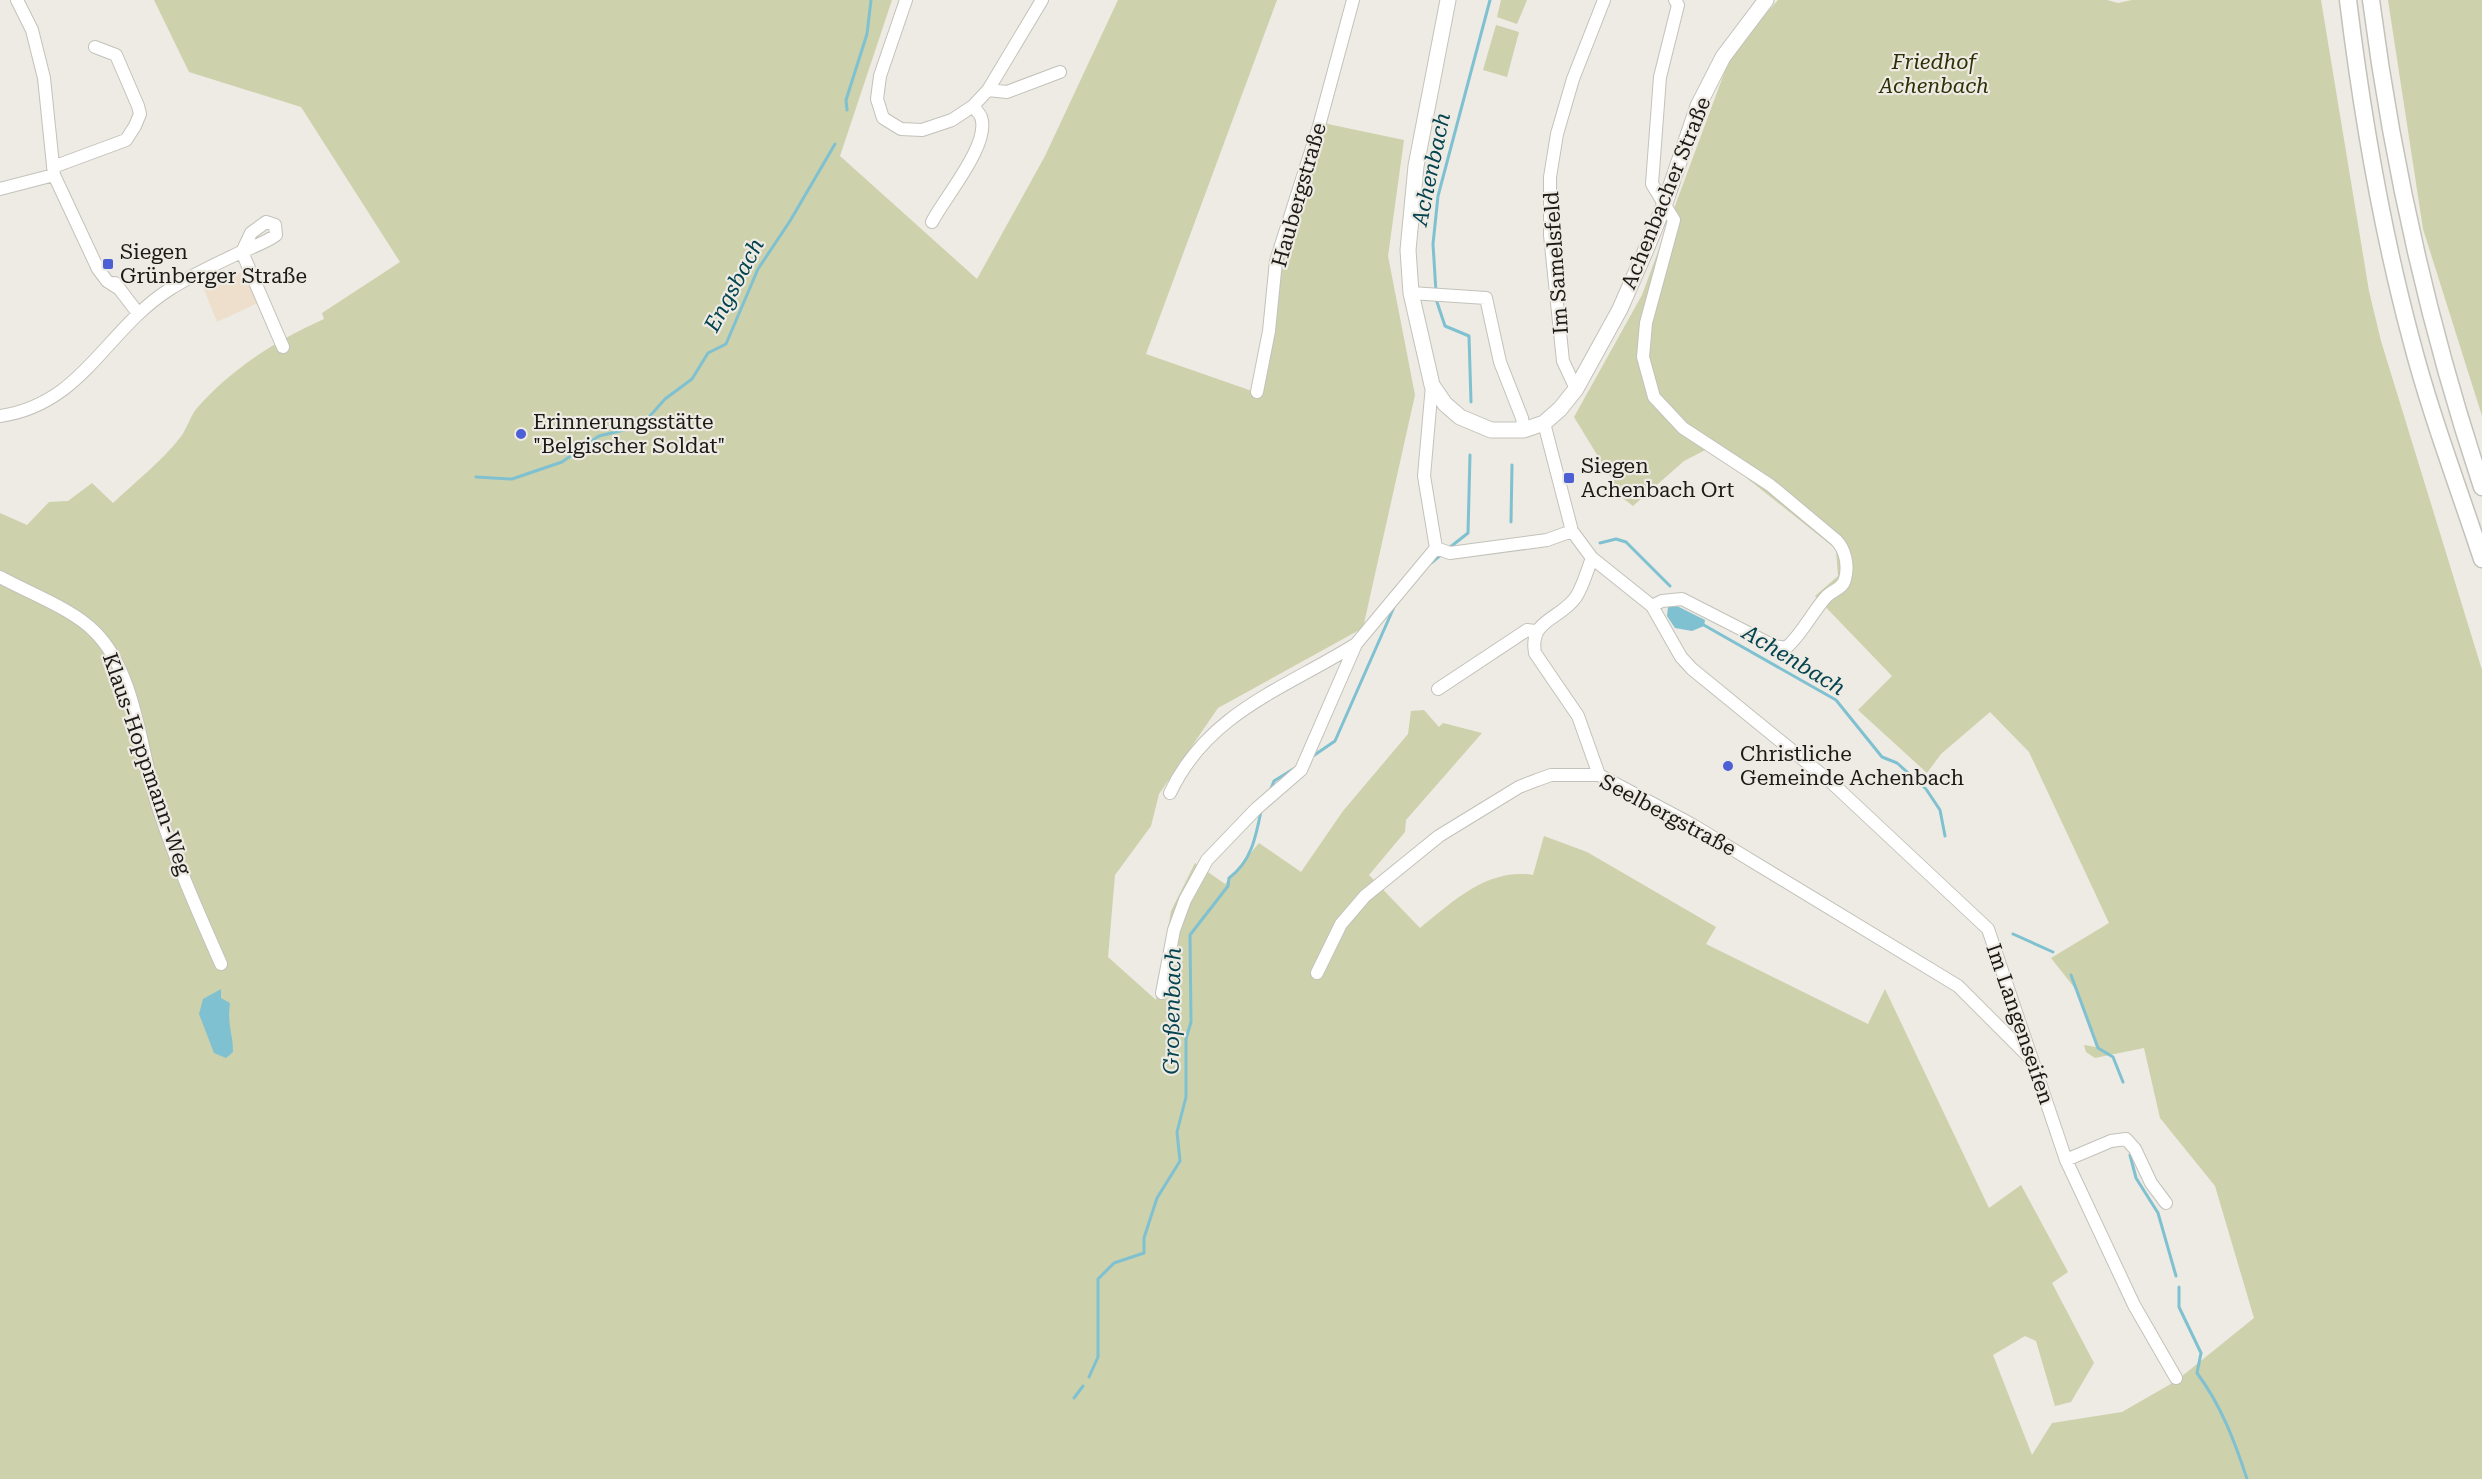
<svg xmlns="http://www.w3.org/2000/svg" width="2482" height="1479" font-family="'Roboto Serif',serif">
  <style>
    .industrial { fill: #eddfcc }
    .green { fill: #cdd1ac }
    .water { fill: #7fc1d1 }
    .lines { fill: none; stroke-linecap: round; stroke-linejoin: round }
    .stream { stroke: #7fc1d1; stroke-width: 3 }
    .minor-casing { stroke: #c3c2ba; stroke-width: 14 }
    .major-casing { stroke: #c3c2ba; stroke-width: 17 }
    .highway-casing { stroke: #c3c2ba; stroke-width: 19 }
    .minor { stroke: #fff; stroke-width: 12 }
    .major { stroke: #fff; stroke-width: 15 }
    .highway { stroke: #fff; stroke-width: 16 }
    .poi-dot { fill: #4c5fd4; stroke: #edebe3; stroke-width: 2 }
    .labels { text-anchor: middle; dominant-baseline: central; stroke-width: 4.5; stroke-linejoin: round; paint-order: stroke }
    .park-label { font-size: 21px; font-style: italic; fill: #2e3005; stroke: #edebe3 }
    .street-label { font-size: 21px; fill: #1b1a17; stroke: #edebe3 }
    .poi-label { font-size: 21px; fill: #1b1a17; stroke: #edebe3; text-anchor: start }
    .water-label { font-size: 22px; font-style: italic; fill: #04434f; stroke: #edebe3 }
  </style>
  <rect width="100%" height="100%" fill="#edebe3"/>
  <path class="industrial" d="M246 271 260 302 217 322 203 287Z"/>
  <path class="green" d="M154 0H892L840 156 977 279 1045 156 1118 0H1277L1146 354 1252 391 1265 330 1277 248 1323 123 1404 140 1388 256 1415 395 1363 628 1218 708 1159 794 1151 826 1115 875 1108 957 1156 1000 1171 911 1195 863 1225 884 1259 843 1301 872 1343 811 1408 734 1411 711 1424 710 1439 727 1443 723 1482 733 1406 820 1405 832 1369 875 1420 928C1454 901 1487 868 1533 875L1544 836 1587 852 1716 927 1706 944 1868 1024 1885 989 1989 1208 2021 1185 2068 1272 2052 1283 2094 1363 2071 1402 2055 1406 2036 1341 2025 1336 1993 1355 2032 1455 2052 1423 2122 1412 2176 1381 2254 1318 2215 1186 2160 1118 2144 1048 2095 1058 2086 1052 2084 1045 2096 1047 2077 991 2051 958 2109 923 2029 752 1990 712 1941 754 1927 773 1858 710 1892 676 1815 596 1838 576 1836 549 1709 448 1684 461 1633 506 1624 499 1574 417 1642 295 1732 52 1778 0H2107L2118 3 2132 0H2321L2369 291 2381 341 2482 670V1479H0V513L27 525 49 502 68 501 92 483 113 503C135 482 161 462 179 439 187 430 190 416 197 408 232 368 277 340 324 319L322 313 400 262 301 107 189 72Z
    M1501 0H1527L1517 24 1497 17Z
    M2388 0H2482V416L2423 229Z
    M1496 25 1519 32 1507 77 1483 70Z"/>
  <path class="water" d="M1677 606 1705 620 1704 626 1692 631 1675 628 1667 616 1668 607Z
    M221 989V998L230 1003C227 1025 233 1033 233 1052L226 1058 214 1053 199 1014 203 999Z"/>
  <g class="lines">
    <path class="stream" d="M847 110 846 100 867 34 871 0
      M1436 292 1433 244 1438 196 1490 0
      M1436 299 1445 326 1469 336 1471 402
      M476 477 512 479 562 462 599 436 641 426 665 399 692 379 708 353 726 344 758 269 790 221 835 144
      M1511 522 1512 465
      M1600 543 1616 539 1626 542 1670 586
      M1449 548 1468 533 1470 455
      M1431 563 1442 554
      M1702 624 1836 700 1882 757 1897 763 1926 789 1940 810 1945 836
      M1313 756 1335 741 1394 607
      M1270 791 1274 781 1295 768
      M2013 934 2053 952
      M2071 975 2098 1048 2113 1057 2123 1082
      M2130 1155 2136 1178 2158 1213 2176 1276
      M2179 1287V1307L2201 1353 2197 1373C2221 1405 2235 1442 2247 1479
      M1089 1377 1098 1357V1279L1114 1263 1144 1253V1238L1157 1198 1180 1161 1177 1132 1186 1097V1039L1191 1022 1190 935 1228 886 1229 878C1251 862 1256 837 1261 811
      M1074 1398 1083 1386"/>
    <defs>
      <path id="minor" d="M17 0 32 30 44 78 54 175 98 269 107 281 118 288
        M906 0 880 76 877 99 883 118 901 129 922 130 952 120 973 106 988 90 1042 0
        M988 90 1007 92 1060 72
        M53 167 126 140 135 126 140 114 138 106 116 55 95 47
        M0 189 54 175
        M932 222C944 198 991 144 981 117 980 114 975 109 973 106
        M115 283 137 312
        M1411 293 1486 298 1500 362 1522 418 1524 430
        M1432 385 1424 476 1436 548
        M1576 389 1563 361 1550 235V177L1557 134 1573 79 1604 0
        M1257 392 1269 331 1276 261 1319 126 1353 0
        M0 416C83 404 105 330 170 289 192 275 216 264 239 253 252 247 265 243 276 235L275 225 266 222 251 233 242 252 283 347
        M1544 423 1572 531 1592 558 1652 606 1681 657 1692 669 1832 783 1988 929 2066 1160 2134 1305 2176 1378
        M1436 548 1450 553 1547 540 1572 531
        M1592 558C1587 571 1583 586 1576 597 1560 620 1529 619 1535 653L1578 716 1599 775
        M0 577C29 593 73 609 95 632 137 674 140 752 158 807 175 860 198 912 221 964
        M1652 606 1662 601 1682 599 1774 646 1786 648C1802 634 1811 614 1826 597 1832 590 1843 589 1845 579 1849 565 1845 549 1836 540L1770 485 1683 428 1654 397 1643 357 1646 323 1674 220 1652 184 1660 77 1678 5 1675 0
        M1438 689 1527 630 1535 631
        M1170 793C1208 712 1286 688 1356 644
        M1317 973 1341 924 1365 896 1439 836 1519 787 1537 780 1551 775H1599L1691 824 1958 986 2030 1058
        M1162 993 1174 930 1185 900 1207 860 1256 809 1301 770 1356 644 1436 548
        M2066 1160 2111 1141 2126 1139 2135 1149 2151 1183 2166 1203"/>
      <path id="major" d="M1448 0 1416 166 1408 250 1411 293 1432 385 1445 404 1460 417 1491 430H1524L1544 423 1560 409 1576 389 1620 309 1645 252 1665 203 1698 106 1723 57 1766 0"/>
      <path id="highway" d="M2348 0C2362 114 2381 227 2411 339 2430 413 2458 486 2482 559
        M2371 0C2393 169 2428 325 2482 487"/>
    </defs>
    <use href="#minor" class="minor-casing"/>
    <use href="#major" class="major-casing"/>
    <use href="#highway" class="highway-casing"/>
    <use href="#minor" class="minor"/>
    <use href="#major" class="major"/>
    <use href="#highway" class="highway"/>
  </g>
  <g class="poi-dot">
    <rect x="102" y="258" width="12" height="12" rx="3"/>
    <circle cx="521" cy="434" r="6"/>
    <rect x="1563" y="472" width="12" height="12" rx="3"/>
    <circle cx="1728" cy="766" r="6"/>
  </g>
  <g class="labels">
    <g class="park-label">
      <text x="1934" y="62">Friedhof<tspan x="1934" dy="24">Achenbach</tspan></text>
    </g>
    <g class="street-label">
      <text transform="translate(1666 193) rotate(-68)">Achenbacher Straße</text>
      <text transform="translate(1299 195) rotate(-74)">Haubergstraße</text>
      <text transform="translate(1556 263) rotate(-94)">Im Samelsfeld</text>
      <text transform="translate(147 764) rotate(71)">Klaus-Hoppmann-Weg</text>
      <text transform="translate(1668 815) rotate(28)">Seelbergstraße</text>
      <text transform="translate(2020 1024) rotate(71)">Im Langenseifen</text>
    </g>
    <g class="poi-label">
      <text x="120" y="252">Siegen<tspan x="120" dy="24">Grünberger Straße</tspan></text>
      <text x="533" y="422">Erinnerungsstätte<tspan x="533" dy="24">"Belgischer Soldat"</tspan></text>
      <text x="1581" y="466">Siegen<tspan x="1581" dy="24">Achenbach Ort</tspan></text>
      <text x="1740" y="754">Christliche<tspan x="1740" dy="24">Gemeinde Achenbach</tspan></text>
    </g>
    <g class="water-label">
      <text transform="translate(1431 169) rotate(-78)">Achenbach</text>
      <text transform="translate(734 285) rotate(-62)">Engsbach</text>
      <text transform="translate(1794 660) rotate(31)">Achenbach</text>
      <text transform="translate(1172 1011) rotate(-89)">Großenbach</text>
    </g>
  </g>
</svg>
